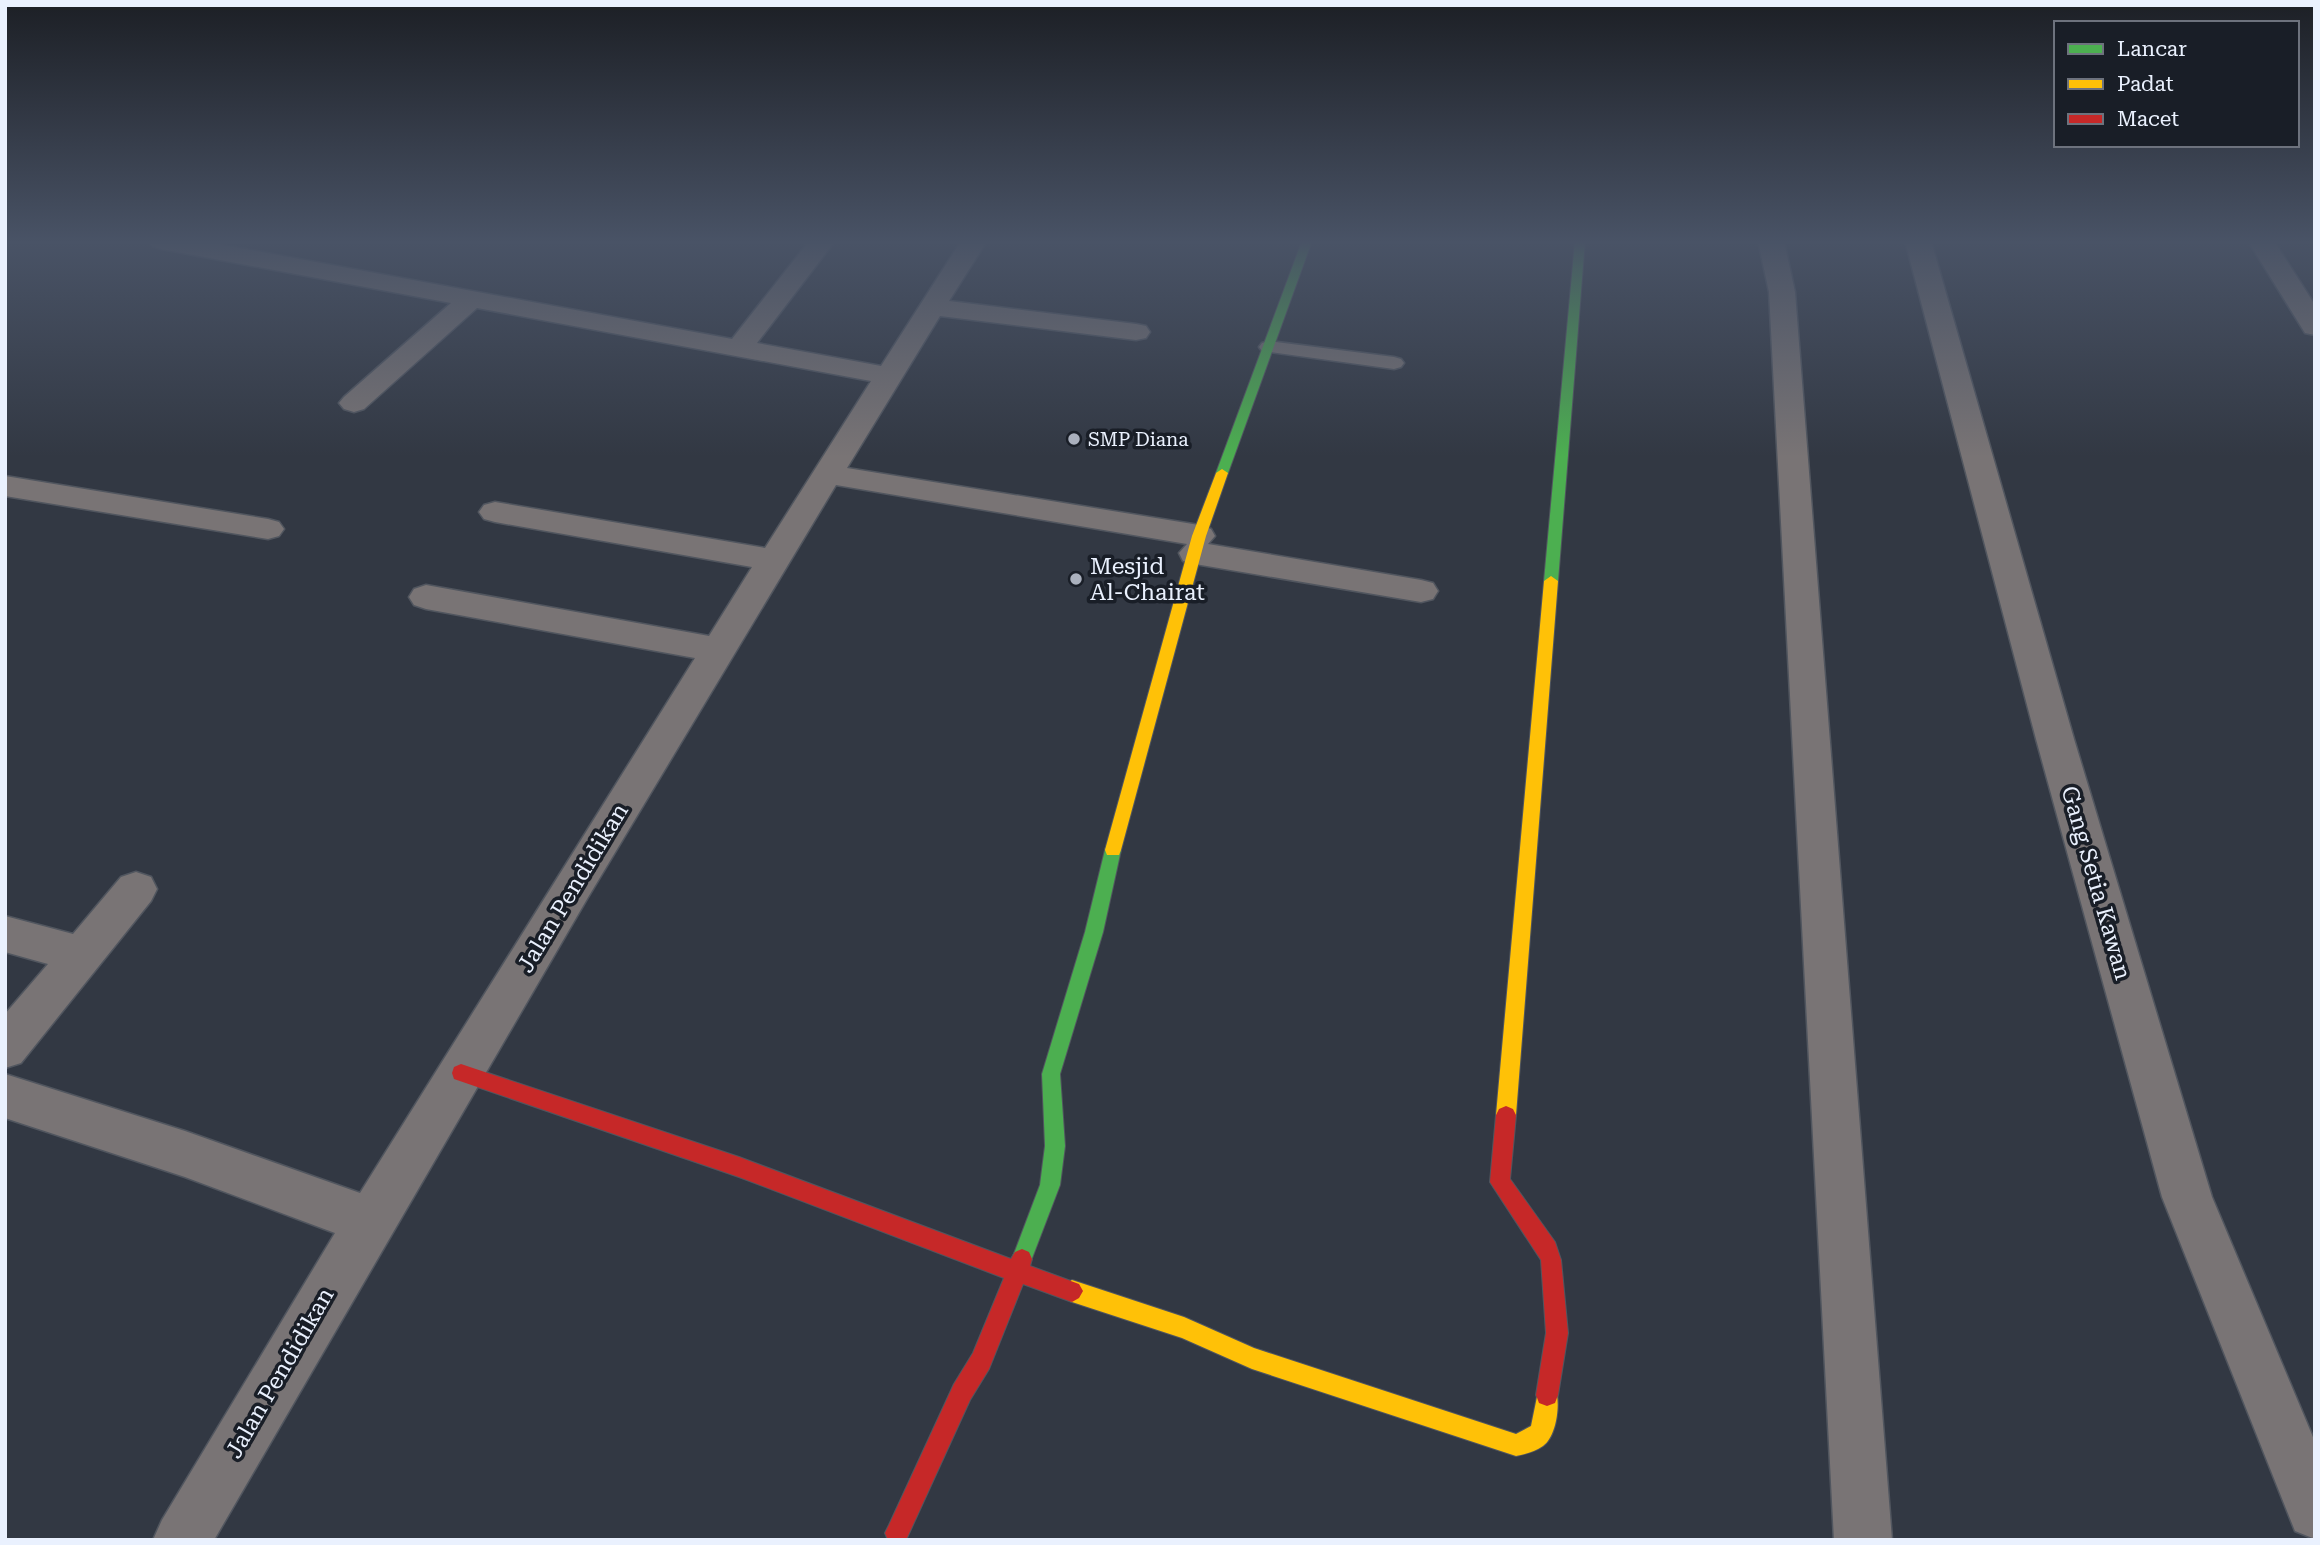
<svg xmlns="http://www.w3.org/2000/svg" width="2320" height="1545" font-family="'Roboto Serif',serif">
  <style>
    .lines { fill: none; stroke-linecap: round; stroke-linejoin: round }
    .lane-casing { stroke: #51565f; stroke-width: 3 }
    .street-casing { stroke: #51565f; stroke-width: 3 }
    .fast-casing { stroke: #51565f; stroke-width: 2 }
    .slow-casing { stroke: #51565f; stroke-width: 2 }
    .jam-casing { stroke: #51565f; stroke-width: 2 }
    .lane { fill: #797475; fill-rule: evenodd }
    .street { fill: #797475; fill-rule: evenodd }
    .fast { fill: #4caf50; fill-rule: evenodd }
    .slow { fill: #ffc107; fill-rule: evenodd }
    .jam { fill: #c62828; fill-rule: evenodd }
    .poi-dot { fill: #aab0bd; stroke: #191e27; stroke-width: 2.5 }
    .labels { text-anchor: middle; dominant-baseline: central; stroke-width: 7; stroke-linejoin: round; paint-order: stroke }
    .far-poi-label { font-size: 19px; fill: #eaf1fe; stroke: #191e27; text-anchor: start }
    .poi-label { font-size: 23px; fill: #eaf1fe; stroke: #191e27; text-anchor: start }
    .street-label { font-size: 23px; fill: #eaf1fe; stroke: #191e27 }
  </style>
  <rect width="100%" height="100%" fill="#323843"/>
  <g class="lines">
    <defs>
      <path id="lane" d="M1269 341 1394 357 1401 359 1404 363 1401 367 1394 369 1262 351 1259 347 1262 343Z"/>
      <path id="street" d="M148 241H202L732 339 809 241H835L757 343 881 366 961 241H987L949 301 1136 324 1146 326 1150 332 1146 338 1136 340 940 316 847 468 1199 525 1211 529 1215 536 1208 544 1421 580 1433 583 1438 591 1433 599 1421 602 1195 564 1183 561 1179 553 1187 544 836 485 587 899 214 1540H153L162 1520 335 1233 185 1177 5 1118V1074L185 1131 360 1193 695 658 426 609 414 605 409 597 414 589 426 585 709 636 752 567 495 522 484 519 479 512 484 505 495 502 765 548 871 381 477 308 364 409 354 412 344 409 339 403 344 397 451 303 161 249 152 246Z
        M1758 241H1784L1795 292 1892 1540H1834L1769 292Z
        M1905 241H1931L2074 739 2212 1197 2315 1442V1539L2295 1531 2162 1197 2036 739Z
        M2248 241H2274L2315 305V335L2305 333Z
        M5 476 268 519 279 522 284 529 279 536 268 539 5 496Z
        M136 872 151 877 157 889 151 901 21 1063 5 1068V1014L48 964 5 952V916L73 934 121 877Z"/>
      <path id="fast" d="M1302 241H1312L1228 473 1226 476H1218L1216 473Z
        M1575 241H1585L1558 581 1551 586 1544 581Z
        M1113 843 1119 845 1121 850 1103 932 1060 1074 1065 1146 1060 1185 1029 1266 1022 1269 1015 1266 1012 1259 1040 1185 1045 1146 1042 1074 1085 932 1105 850 1107 845Z"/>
      <path id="slow" d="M1222 469 1228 473 1206 536 1121 850 1119 855H1107L1105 850 1192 536 1216 473Z
        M1551 576 1558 581 1516 1115 1513 1121 1506 1124 1499 1121 1496 1115 1544 581Z
        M1072 1280 1184 1317 1254 1348 1516 1434 1531 1426 1539 1387 1547 1384 1555 1387C1561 1402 1557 1436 1543 1446 1535 1452 1525 1454 1516 1456L1252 1369 1182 1338 1072 1302 1065 1298 1061 1291 1065 1284Z"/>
      <path id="jam" d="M461 1064 739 1157 1011 1259 1015 1252 1022 1249 1029 1252 1032 1259 1030 1266 1079 1284 1083 1291 1079 1298 1072 1302 1023 1284 989 1369 970 1400 906 1540H888L885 1533 889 1525 954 1384 973 1353 1004 1278 739 1177 454 1079 452 1073 454 1067Z
        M1506 1106 1513 1109 1516 1115 1510 1179 1555 1242 1561 1260 1568 1333 1558 1395 1555 1403 1547 1406 1539 1403 1536 1395 1546 1333 1541 1260 1490 1182 1496 1115 1499 1109Z"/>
    </defs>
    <use href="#lane" class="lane-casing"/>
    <use href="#street" class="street-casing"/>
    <use href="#fast" class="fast-casing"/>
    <use href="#slow" class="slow-casing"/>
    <use href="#jam" class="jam-casing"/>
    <use href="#lane" class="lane"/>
    <use href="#street" class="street"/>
    <use href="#fast" class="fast"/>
    <use href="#slow" class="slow"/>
    <use href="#jam" class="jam"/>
  </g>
  <linearGradient id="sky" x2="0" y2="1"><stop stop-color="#1c1f25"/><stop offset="0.53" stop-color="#495366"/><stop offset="1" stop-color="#495366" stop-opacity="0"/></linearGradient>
  <rect width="2320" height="457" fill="url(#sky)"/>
  <g class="poi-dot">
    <circle cx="1074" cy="439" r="7"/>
    <circle cx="1076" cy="579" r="7"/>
  </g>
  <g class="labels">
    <g class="far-poi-label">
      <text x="1088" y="439">SMP Diana</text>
    </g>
    <g class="poi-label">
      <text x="1090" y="566">Mesjid<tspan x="1090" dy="26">Al-Chairat</tspan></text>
    </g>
    <g class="street-label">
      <text transform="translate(2096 883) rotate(74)">Gang Setia Kawan</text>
      <text transform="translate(573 888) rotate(-59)">Jalan Pendidikan</text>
      <text transform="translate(280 1373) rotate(-60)">Jalan Pendidikan</text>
    </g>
  </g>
  <rect width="2320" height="1545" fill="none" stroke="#eaf1fe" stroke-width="14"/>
  <rect x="2054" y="21" width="245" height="126" fill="#191e27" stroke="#6d727d" stroke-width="2"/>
  <rect x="2068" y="44" width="35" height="10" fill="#4caf50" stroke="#6d727d" stroke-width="2"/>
  <text x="2117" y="56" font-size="21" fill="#eaf1fe">Lancar</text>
  <rect x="2068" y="79" width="35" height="10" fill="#ffc107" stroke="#6d727d" stroke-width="2"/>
  <text x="2117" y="91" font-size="21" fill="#eaf1fe">Padat</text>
  <rect x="2068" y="114" width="35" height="10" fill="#c62828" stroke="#6d727d" stroke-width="2"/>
  <text x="2117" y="126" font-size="21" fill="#eaf1fe">Macet</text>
</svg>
